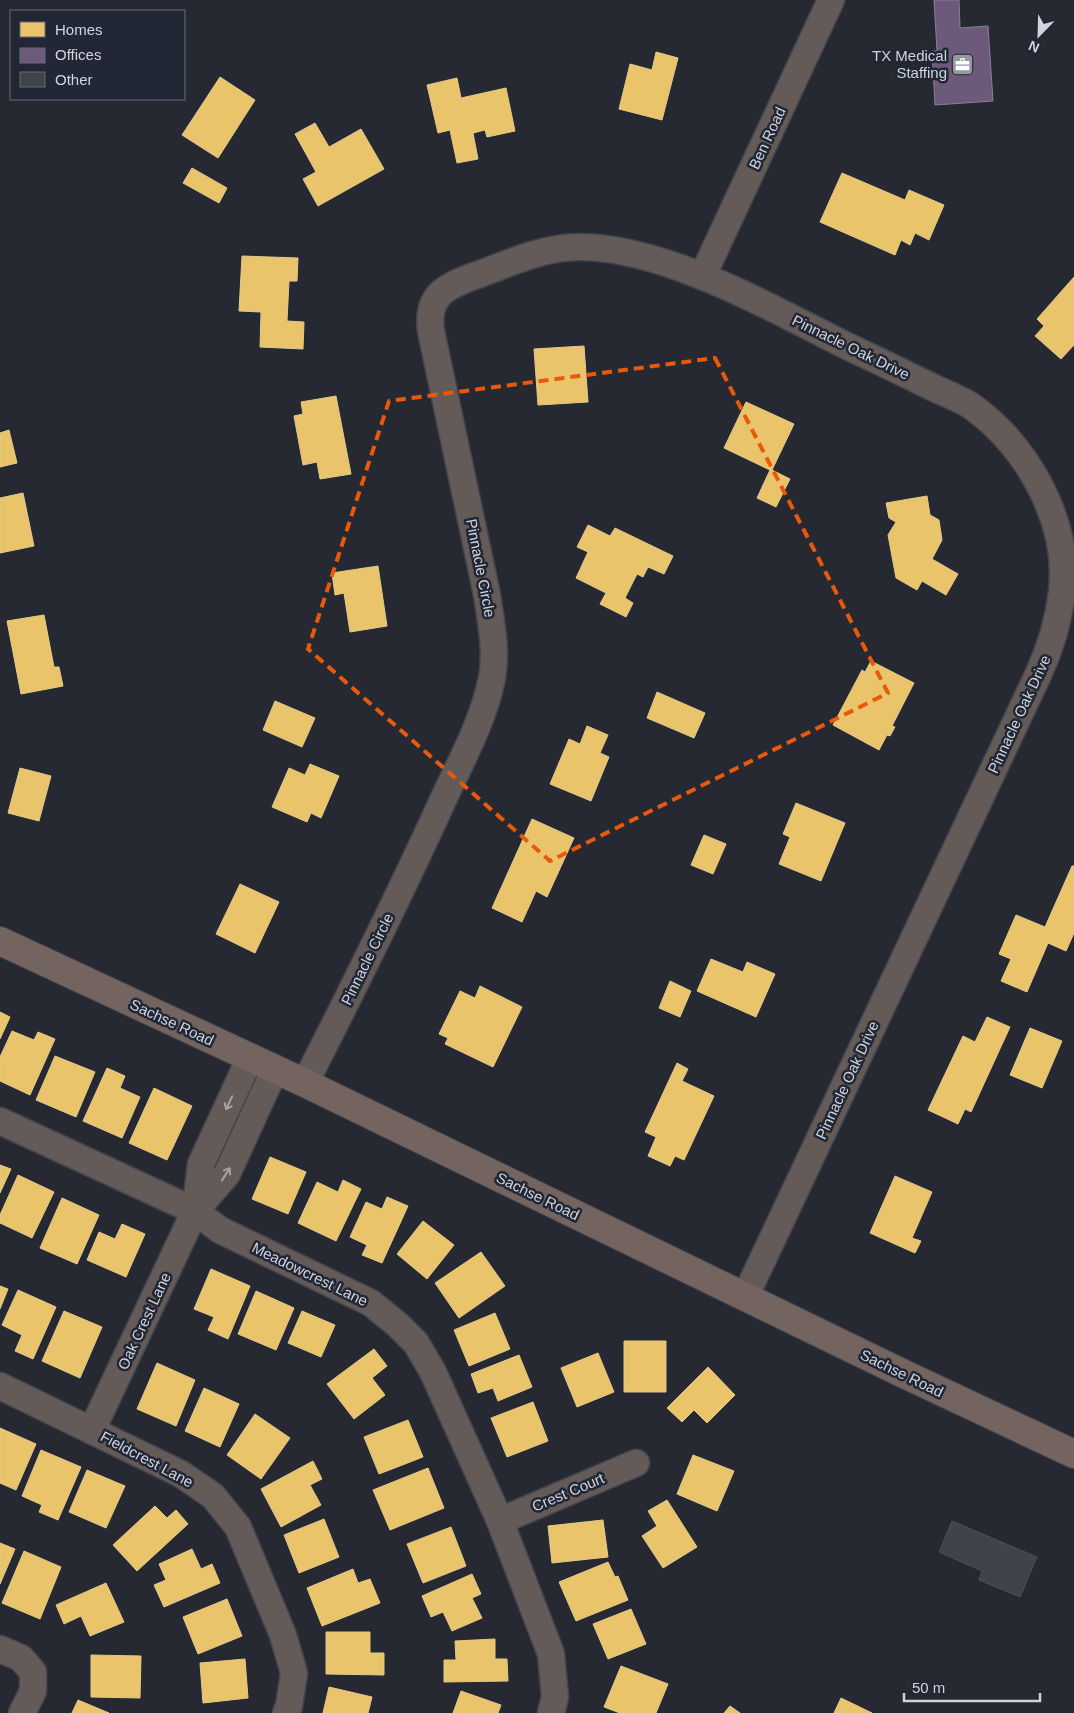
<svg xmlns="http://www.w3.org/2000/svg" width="1074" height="1713" font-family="Helvetica,sans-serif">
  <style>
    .homes { fill: #e9c46a; stroke: #e2c98c }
    .offices { fill: #6d597a; stroke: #8b7e98 }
    .building { fill: #40434a; stroke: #4b4e55 }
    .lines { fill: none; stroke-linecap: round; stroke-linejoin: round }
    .minor-casing { stroke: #42454d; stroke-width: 29 }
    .major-casing { stroke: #42454d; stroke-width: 30 }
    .minor { stroke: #645a58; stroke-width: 26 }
    .major { stroke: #73645f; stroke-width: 28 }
    .oneway { stroke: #a5a3a8 }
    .marked { fill: none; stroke: #e8590c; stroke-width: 4; stroke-dasharray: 10 6; stroke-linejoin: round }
    .labels { text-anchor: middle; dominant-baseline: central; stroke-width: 5; stroke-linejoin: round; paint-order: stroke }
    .poi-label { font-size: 15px; fill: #d0d4dd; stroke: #222736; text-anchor: end }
    .street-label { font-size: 15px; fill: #d0d4dd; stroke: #222736 }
  </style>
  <rect width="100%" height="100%" fill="#262932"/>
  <path class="homes" d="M656 52 678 58 662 120 619 109 630 64 652 70Z
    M220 77 255 100 218 158 182 135Z
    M457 78 461 98 506 88 515 131 487 137 485 130 473 133 478 159 457 163 450 130 438 133 427 85Z
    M315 123 329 147 361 129 384 169 318 206 303 179 316 172 295 134Z
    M192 168 227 188 219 203 183 183Z
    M842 173 905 200 909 190 944 205 929 240 915 233 910 245 901 240 895 255 820 222Z
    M242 256 298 258 297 281H289L287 321 304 322 303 349 260 347 261 312 239 311Z
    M1074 277V345L1061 359 1035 336 1044 326 1037 319Z
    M584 346 588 402 538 405 534 349Z
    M336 396 351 474 320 479 317 462 303 465 294 416 303 414 301 402Z
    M746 402 794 424 772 470 790 479 776 507 757 498 770 470 724 448Z
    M9 430 17 463 0 467V433Z
    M23 493 34 546 0 553V498Z
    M927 496 930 515 939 520 942 540 932 559 958 574 946 595 922 581 917 590 896 578 888 535 896 522 889 518 886 503Z
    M588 525 610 536 615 528 673 556 664 574 648 567 643 577 637 574 625 598 633 603 626 617 600 604 606 593 576 578 588 552 577 547Z
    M378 566 387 626 350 632 344 593 335 595 332 573Z
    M44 615 54 667H59L63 686 21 694 7 621Z
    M871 661 914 683 892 726 895 727 890 736 887 735 879 750 833 725 862 670 865 672Z
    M657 692 705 713 694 738 647 718Z
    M275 701 315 718 302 747 263 730Z
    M587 726 608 735 600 753 609 757 591 801 550 784 569 739 580 744Z
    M310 764 339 776 321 818 311 813 307 822 272 807 289 768 305 775Z
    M20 768 51 776 39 821 8 813Z
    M796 803 845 823 821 881 779 864 790 837 783 834Z
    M532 819 574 838 547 897 536 891 522 922 492 908Z
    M704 835 726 844 713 874 691 865Z
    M1072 866H1074V933L1066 951 1048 943 1027 992 1001 981 1011 959 999 954 1016 915 1045 927Z
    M240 884 279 902 255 953 216 934Z
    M711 959 743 972 747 962 775 974 756 1017 697 991Z
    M670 981 691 991 680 1017 659 1008Z
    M480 986 522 1007 493 1067 445 1044 448 1038 439 1034 460 991 475 998Z
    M0 1012 10 1017 0 1039Z
    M987 1017 1010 1027 971 1112 965 1109 958 1124 928 1110 963 1036 975 1042Z
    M1030 1028 1062 1041 1042 1088 1010 1075Z
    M12 1031 34 1040 38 1032 55 1039 30 1095 0 1081V1057Z
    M55 1056 95 1072 76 1117 36 1100Z
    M677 1063 688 1069 682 1081 714 1096 684 1160 675 1156 670 1166 648 1156 656 1137 645 1132Z
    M107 1068 125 1076 120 1088 140 1097 122 1138 83 1121Z
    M154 1088 192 1106 167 1160 129 1143Z
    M270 1157 306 1172 288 1214 252 1199Z
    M0 1165 11 1169 0 1193Z
    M18 1175 54 1192 32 1238 0 1223V1215Z
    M895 1176 932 1192 912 1238 921 1241 915 1253 870 1233Z
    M343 1180 361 1189 336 1241 298 1223 317 1182 338 1192Z
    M387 1197 408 1206 382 1263 362 1255 367 1245 350 1237 366 1202 382 1209Z
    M62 1198 99 1215 77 1264 40 1248Z
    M423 1221 454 1245 427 1279 397 1254Z
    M122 1224 145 1234 126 1277 87 1260 99 1232 115 1239Z
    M481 1252 505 1286 459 1318 435 1283Z
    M211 1269 250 1286 228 1339 208 1330 214 1317 194 1309Z
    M0 1286 8 1289 0 1309Z
    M18 1290 56 1307 33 1359 15 1351 22 1335 2 1325Z
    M256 1291 294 1308 276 1350 238 1334Z
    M64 1311 102 1327 80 1378 42 1361Z
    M302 1311 335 1325 321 1357 288 1343Z
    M495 1313 510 1349 469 1366 454 1330Z
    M624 1341H666V1392H624Z
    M374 1349 387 1366 372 1378 385 1395 354 1419 327 1384Z
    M598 1353 614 1392 577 1407 561 1368Z
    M519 1355 532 1387 498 1401 493 1388 478 1393 471 1374Z
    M157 1363 195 1380 176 1426 137 1409Z
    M708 1367 735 1395 707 1423 694 1410 682 1422 667 1408Z
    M204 1388 239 1404 220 1447 185 1431Z
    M533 1402 548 1441 507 1457 491 1418Z
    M255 1414 290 1438 261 1479 227 1455Z
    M408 1420 423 1457 379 1474 364 1437Z
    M0 1428 36 1444 16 1490 0 1483Z
    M41 1450 81 1467 58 1520 39 1512 42 1505 22 1496Z
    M693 1455 734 1471 717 1511 677 1494Z
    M313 1461 322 1479 310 1485 321 1505 281 1527 261 1489Z
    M428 1468 444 1508 390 1530 373 1490Z
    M87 1470 125 1486 106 1528 69 1512Z
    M667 1500 697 1547 663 1568 642 1536 657 1526 648 1511Z
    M155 1506 167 1518 176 1510 188 1524 137 1571 113 1545Z
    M324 1519 339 1557 299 1573 284 1535Z
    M603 1520 608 1557 552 1563 548 1526Z
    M451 1527 466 1566 423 1583 407 1544Z
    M0 1543 15 1549 0 1584Z
    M192 1549 201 1569 212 1564 220 1583 164 1607 154 1585 166 1580 159 1564Z
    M24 1551 61 1567 40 1619 2 1603Z
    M608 1562 615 1577 618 1576 628 1600 576 1621 559 1582Z
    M353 1569 358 1583 370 1579 380 1603 322 1626 307 1588Z
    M472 1574 481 1594 472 1598 482 1618 452 1631 443 1612 431 1617 422 1596Z
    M106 1583 124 1622 90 1636 81 1616 64 1624 56 1605Z
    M227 1599 242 1636 198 1654 183 1617Z
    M631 1609 646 1644 608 1659 593 1624Z
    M326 1632H370V1653H384V1675L326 1674Z
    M495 1639V1659H507L508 1681 444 1682V1660H456L455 1641Z
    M91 1655 141 1656 140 1698 91 1697Z
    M245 1659 248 1698 203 1703 200 1663Z
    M621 1666 668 1684 656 1713H620L604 1707Z
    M329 1687 372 1697 368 1713H323Z
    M461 1691 501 1705 498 1713H453Z
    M841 1698 872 1713H834Z
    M78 1700 109 1713H72Z
    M730 1706 740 1713H724Z"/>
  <path class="offices" d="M934 0H959L960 28 988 26 993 101 935 105 932 51H937Z"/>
  <path class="building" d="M952 1521 1037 1557 1020 1597 979 1580 982 1571 939 1552Z"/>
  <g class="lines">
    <defs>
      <path id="minor" d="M703 275 831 0
        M305 1083C351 993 396 902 438 811 457 768 483 724 492 678 497 650 491 622 487 595L431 331C426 295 446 286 477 275 500 267 523 256 547 251 633 229 765 305 841 343 872 358 902 372 932 387 946 394 962 399 974 408 1028 448 1070 522 1062 591 1059 620 1050 649 1038 675L745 1297
        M0 1121 195 1211 220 1230 371 1303 398 1325 416 1343 433 1372 500 1521 551 1654 555 1697 551 1713
        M195 1211 201 1164 250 1058
        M0 1386 181 1474 213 1496 238 1527 283 1635 294 1673 289 1706 286 1713
        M92 1430 195 1211 227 1174 275 1069
        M500 1521 636 1463
        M0 1649 21 1658 33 1672V1691L22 1713"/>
      <path id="major" d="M0 941 305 1083 902 1373 1074 1454"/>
    </defs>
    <use href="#minor" class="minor-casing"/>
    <use href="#major" class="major-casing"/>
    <use href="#minor" class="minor"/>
    <use href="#major" class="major"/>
  </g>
  <defs><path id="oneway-shaft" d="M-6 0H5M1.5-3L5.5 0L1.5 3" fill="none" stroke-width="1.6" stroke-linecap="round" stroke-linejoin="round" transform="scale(1.25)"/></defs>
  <g class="oneway">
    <use href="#oneway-shaft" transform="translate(229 1103) rotate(115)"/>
    <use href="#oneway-shaft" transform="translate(226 1174) rotate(-58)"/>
  </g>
  <path class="marked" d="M715 358 888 693 550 861 308 649 389 401Z"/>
  <defs>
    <symbol id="office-square" viewBox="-11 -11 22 22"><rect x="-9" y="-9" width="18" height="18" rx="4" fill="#9498a1" stroke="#222736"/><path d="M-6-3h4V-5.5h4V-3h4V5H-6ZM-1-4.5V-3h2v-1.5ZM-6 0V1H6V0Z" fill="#fff"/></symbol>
  </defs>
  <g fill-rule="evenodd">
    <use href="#office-square" x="950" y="52" width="25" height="25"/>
  </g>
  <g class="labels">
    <g class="poi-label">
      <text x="947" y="55">TX Medical<tspan x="947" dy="17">Staffing</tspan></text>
    </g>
    <g class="street-label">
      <text transform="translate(767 138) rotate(-65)">Ben Road</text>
      <text transform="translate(851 347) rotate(26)">Pinnacle Oak Drive</text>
      <text transform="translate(481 568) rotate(79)">Pinnacle Circle</text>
      <text transform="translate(1019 714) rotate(-65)">Pinnacle Oak Drive</text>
      <text transform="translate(367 959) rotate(-64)">Pinnacle Circle</text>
      <text transform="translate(172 1022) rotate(25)">Sachse Road</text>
      <text transform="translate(847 1080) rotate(-65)">Pinnacle Oak Drive</text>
      <text transform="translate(538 1196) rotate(26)">Sachse Road</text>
      <text transform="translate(310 1274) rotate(26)">Meadowcrest Lane</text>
      <text transform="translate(144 1321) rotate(-65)">Oak Crest Lane</text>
      <text transform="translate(902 1373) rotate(26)">Sachse Road</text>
      <text transform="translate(147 1459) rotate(28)">Fieldcrest Lane</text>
      <text transform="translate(568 1492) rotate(-23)">Crest Court</text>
    </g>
  </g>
  <rect x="10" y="10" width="175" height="90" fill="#222736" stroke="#686c79"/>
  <rect x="20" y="22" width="25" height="15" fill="#e9c46a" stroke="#686c79"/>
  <text x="55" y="35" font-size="15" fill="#d0d4dd">Homes</text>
  <rect x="20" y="48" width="25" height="15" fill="#6d597a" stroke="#686c79"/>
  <text x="55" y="60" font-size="15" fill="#d0d4dd">Offices</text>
  <rect x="20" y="72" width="25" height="15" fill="#40434a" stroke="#686c79"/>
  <text x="55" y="85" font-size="15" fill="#d0d4dd">Other</text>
  <g transform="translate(1039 35) rotate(203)" stroke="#222736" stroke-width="4" paint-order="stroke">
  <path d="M0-4L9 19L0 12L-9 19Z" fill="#d0d4dd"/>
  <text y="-8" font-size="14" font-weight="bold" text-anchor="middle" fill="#d0d4dd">N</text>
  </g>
  <path d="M904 1693v8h136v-8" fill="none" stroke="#d0d4dd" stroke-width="2.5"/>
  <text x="912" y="1693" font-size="15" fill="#d0d4dd" stroke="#222736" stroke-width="4" paint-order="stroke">50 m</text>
</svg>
